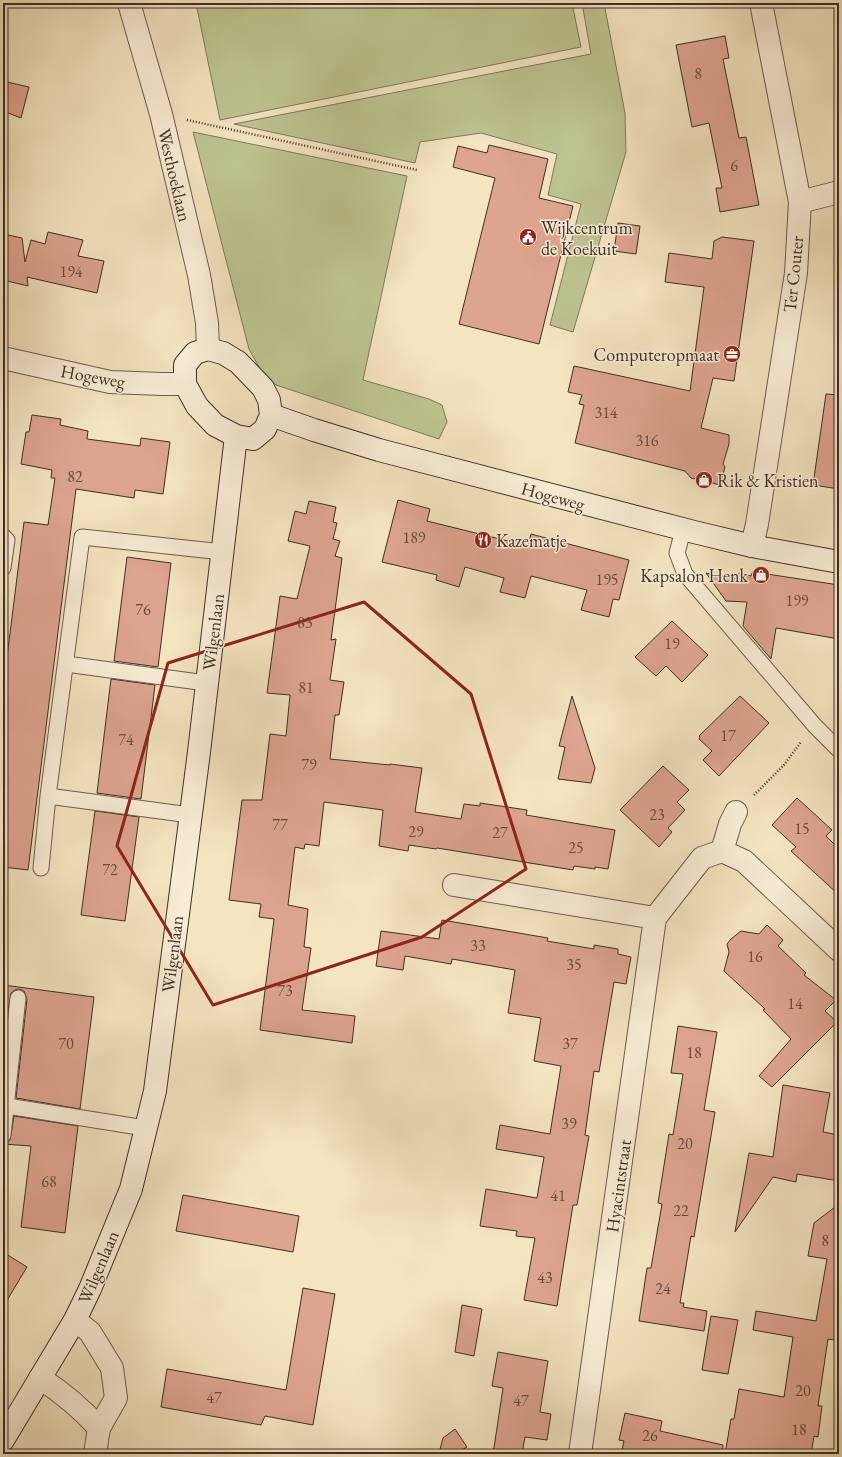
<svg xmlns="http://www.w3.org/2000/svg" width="842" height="1457" font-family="'EB Garamond',serif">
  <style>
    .green { fill: #bdc491; stroke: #7e7a5c }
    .building { fill: #dda48f; stroke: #3e2f28 }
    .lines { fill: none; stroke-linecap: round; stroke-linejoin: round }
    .lane-casing { stroke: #6c5c4e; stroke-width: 17 }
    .street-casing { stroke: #6c5c4e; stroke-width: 24 }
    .secondary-casing { stroke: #3e2f28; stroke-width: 24 }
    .path { stroke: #3e2f28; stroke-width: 2.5; stroke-dasharray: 1 2; stroke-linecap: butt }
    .lane { stroke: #f8edd6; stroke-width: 15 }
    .street { stroke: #f8edd6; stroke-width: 22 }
    .secondary { stroke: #f8edd6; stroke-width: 22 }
    .marked { fill: none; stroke: #8f2418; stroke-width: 3; stroke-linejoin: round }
    .labels { text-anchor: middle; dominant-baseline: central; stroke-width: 3; stroke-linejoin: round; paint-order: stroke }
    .number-label { font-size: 16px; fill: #664c42 }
    .street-label { font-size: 18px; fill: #3e2f28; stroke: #f8edd6 }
    .poi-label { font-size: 18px; fill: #3e2f28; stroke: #f8edd6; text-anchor: start }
  </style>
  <rect width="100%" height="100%" fill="#f4e4c0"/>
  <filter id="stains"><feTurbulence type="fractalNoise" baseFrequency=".005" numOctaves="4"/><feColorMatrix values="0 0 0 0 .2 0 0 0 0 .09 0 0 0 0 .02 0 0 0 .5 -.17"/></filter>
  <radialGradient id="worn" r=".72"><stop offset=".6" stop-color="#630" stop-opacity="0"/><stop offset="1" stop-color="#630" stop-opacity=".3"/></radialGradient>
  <path class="green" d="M196 3H572L581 47 220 120Z
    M582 3H604L625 113 626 152 573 332 550 325 581 204 548 195 557 154 481 133 420 142 415 163 234 124 591 54Z
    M193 132 407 176 363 380 429 399 442 405 447 422 439 439 276 385 261 371 249 349Z"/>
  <path class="building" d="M725 36 729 58 723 59 739 138 746 137 759 205 720 212 716 188H722L709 123 692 127 676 45Z
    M7 82 29 87 21 118 3 111V98Z
    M489 145 548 159 539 198 573 206 539 344 459 324 495 178 453 167 458 146 487 153Z
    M618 223 640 226 636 254 614 251Z
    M48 232 83 240 78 256 104 261 97 293 27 277 28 286 3 280V234L22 238 25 262 31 240 45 244Z
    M722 237 754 241 734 381 713 378 701 428 729 435V444L723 464 725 467 720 485 691 478 685 471 575 443 584 405 579 404 582 395 568 392 574 366 690 391 704 287 665 282 669 253 712 259 714 241Z
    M826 394 839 395V489L813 485Z
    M32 415 61 419 60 425 88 431 87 439 140 446 141 438 170 442 163 494 135 490 134 498 76 489 28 870 3 867V689L24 522 48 525 55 478H51L52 470 21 464 26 432H29Z
    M398 500 430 509 427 521 528 546 531 534 629 560 619 600 613 599 609 617 581 610 587 590 531 576 525 598 500 592 504 578 465 567 459 587 436 580 437 575 382 562Z
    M309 501 336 507 333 522 337 523 333 539 340 541 335 556 342 558 331 640 336 639 330 680 344 682 339 715H335L330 759 390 765V764L422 768 415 812 461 819 464 804 480 806V803L527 810 526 815 615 830 608 869 595 867V869L574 866 573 870 437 848 436 849 409 845 408 851 379 846 383 810 324 802 319 846 305 844 304 849 295 847 288 905 308 909 304 947 311 948 302 1010 355 1016 352 1043 260 1030 274 919 259 917 261 904 229 900 242 800H262L270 734 286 736 290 695 267 693 280 596 297 599 310 546 288 541 295 511 306 514Z
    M127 557 171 563 158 667 114 661Z
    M706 573 738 579 739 573 751 576 752 573 766 577 767 574 839 585V639L776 628 771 659 743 626 747 602 726 601Z
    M672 621 708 655 682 682 666 666 656 676 635 657Z
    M111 679 155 685 141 799 97 793Z
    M572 696 595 768 591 783 558 779 565 747 559 746Z
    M740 696 769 723 719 776 703 760 712 751 699 739 700 737 699 736Z
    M663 766 689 790 677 802 685 810 668 828 672 832 659 847 620 810Z
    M797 798 832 830 826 836 839 849V895L791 851 796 847 772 825Z
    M95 811 139 817 125 921 81 915Z
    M442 920 548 938 547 941 594 949V945L618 949V954L631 957 626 984 614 982 599 1072 594 1071 585 1135 589 1136 577 1205H573L557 1306 524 1300 535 1238 516 1236 517 1231 480 1226 486 1189 537 1198 544 1157 496 1149 500 1125 550 1134 561 1066 534 1061 541 1018 508 1013 515 970 452 959 451 964 405 956 403 970 376 966 381 931 439 939Z
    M767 925 783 940 778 946 806 973 804 975 836 1000 825 1011 837 1022 772 1087 759 1076 791 1039 763 1010 765 1009 724 971 729 952 727 944 731 939 741 931 759 934Z
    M3 985 94 997 80 1109 16 1098 27 999 24 991 19 989 15 990 11 993 3 1052Z
    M678 1026 717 1032 704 1110 715 1112 694 1237 691 1236 680 1303H684L683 1307 707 1311 704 1331 639 1321 647 1268H651L662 1204 658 1203 669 1134 673 1135 683 1074 671 1073Z
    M783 1085 830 1093 823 1132 839 1135V1181L797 1174 796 1182 773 1177 735 1232 749 1153 773 1157Z
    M14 1116 78 1126 65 1233 21 1227 31 1146 3 1144 10 1140Z
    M183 1195 299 1216 293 1252 176 1231Z
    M839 1204V1341L828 1339 818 1406H822L818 1437 814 1436 811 1454H725L731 1419H734L739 1389 784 1397 793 1337 753 1330 756 1311 816 1321 827 1259 808 1256 814 1223Z
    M3 1252 27 1267 3 1307Z
    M303 1288 335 1294 313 1425 265 1416 261 1425 161 1407 167 1369 286 1390Z
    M462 1305 482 1309 474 1356 455 1352Z
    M711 1316 738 1320 728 1374 702 1370Z
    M498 1352 548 1361 540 1412 551 1414 547 1440 525 1437 522 1454H493L503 1388 492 1386Z
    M625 1413 662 1421 660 1431 723 1445 722 1454H621L624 1441 619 1440Z
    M455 1429 467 1447 455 1454 439 1453 443 1438Z"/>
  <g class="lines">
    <defs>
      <path id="lane" d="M683 530 677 553 685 574 815 726 839 750
        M3 536 7 540 3 568
        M66 664 206 683
        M48 796 190 815
        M41 868 48 796 82 537 223 552
        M7 1106 145 1128
        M3 1135 18 998"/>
      <path id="street" d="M129 3 161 114 199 275 207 323 208 349
        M800 202 839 192
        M3 358 110 382 162 384H185
        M752 546 757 524 796 273 800 202 761 3
        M722 851 730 824 736 812
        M454 885 655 918 702 858 722 851 744 861 839 950
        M75 1320 90 1332 112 1368 116 1398 99 1428 95 1454
        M40 1378C63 1393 81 1408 99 1428
        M580 1454 655 918"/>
      <path id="secondary" d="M208 349 223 353 238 362 263 388 269 400 271 415 265 429 253 439 236 436 215 425 197 406 185 384V365L195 353Z
        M271 415 314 430 379 450 694 532 752 546 839 562
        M3 1440 75 1320 90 1289 131 1189 155 1091 199 752 236 436"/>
    </defs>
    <use href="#lane" class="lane-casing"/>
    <use href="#street" class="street-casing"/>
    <use href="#secondary" class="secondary-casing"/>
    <path class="path" d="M187 120 417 170
      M754 795 784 765 801 742"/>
    <use href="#lane" class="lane"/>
    <use href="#street" class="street"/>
    <use href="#secondary" class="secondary"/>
  </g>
  <path class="marked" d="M364 602 471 694 526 869 422 937 213 1005 117 846 168 663Z"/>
  <defs>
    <symbol id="civic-disc" viewBox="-11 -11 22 22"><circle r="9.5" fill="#8f2418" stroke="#f8edd6"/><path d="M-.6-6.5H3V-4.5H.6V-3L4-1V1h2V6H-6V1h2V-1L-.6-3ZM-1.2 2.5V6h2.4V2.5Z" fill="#fff"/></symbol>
    <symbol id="office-disc" viewBox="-11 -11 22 22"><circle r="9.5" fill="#8f2418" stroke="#f8edd6"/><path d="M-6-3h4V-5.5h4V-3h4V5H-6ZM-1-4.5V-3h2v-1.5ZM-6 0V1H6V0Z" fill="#fff"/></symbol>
    <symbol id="shop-disc" viewBox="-11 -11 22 22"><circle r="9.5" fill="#8f2418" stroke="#f8edd6"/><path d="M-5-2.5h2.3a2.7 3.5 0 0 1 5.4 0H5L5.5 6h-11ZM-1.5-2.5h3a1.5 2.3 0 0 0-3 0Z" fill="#fff"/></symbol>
    <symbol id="restaurant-disc" viewBox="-11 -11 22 22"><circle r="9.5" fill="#8f2418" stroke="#f8edd6"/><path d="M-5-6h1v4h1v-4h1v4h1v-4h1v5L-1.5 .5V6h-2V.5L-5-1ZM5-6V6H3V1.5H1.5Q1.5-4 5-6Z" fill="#fff"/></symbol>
  </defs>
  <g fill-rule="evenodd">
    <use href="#civic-disc" x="518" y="227" width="20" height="20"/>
    <use href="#office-disc" x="722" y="344" width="20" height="20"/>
    <use href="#shop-disc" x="694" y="470" width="20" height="20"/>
    <use href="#restaurant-disc" x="473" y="530" width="20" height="20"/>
    <use href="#shop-disc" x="751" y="565" width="20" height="20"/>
  </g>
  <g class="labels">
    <g class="number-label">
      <text x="698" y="73">8</text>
      <text x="734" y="165">6</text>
      <text x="71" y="271">194</text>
      <text x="606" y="412">314</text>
      <text x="647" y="440">316</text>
      <text x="75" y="476">82</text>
      <text x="414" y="537">189</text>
      <text x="607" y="579">195</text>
      <text x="797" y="600">199</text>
      <text x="143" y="609">76</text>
      <text x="305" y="622">83</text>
      <text x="672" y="643">19</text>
      <text x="306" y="687">81</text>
      <text x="728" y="735">17</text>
      <text x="126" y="739">74</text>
      <text x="309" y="764">79</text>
      <text x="657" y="814">23</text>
      <text x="280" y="824">77</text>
      <text x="802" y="828">15</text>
      <text x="416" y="831">29</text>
      <text x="500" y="832">27</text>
      <text x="576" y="847">25</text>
      <text x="110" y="869">72</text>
      <text x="478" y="945">33</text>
      <text x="755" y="956">16</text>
      <text x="574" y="964">35</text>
      <text x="285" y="990">73</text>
      <text x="795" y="1003">14</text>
      <text x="66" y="1043">70</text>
      <text x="570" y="1043">37</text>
      <text x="694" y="1052">18</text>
      <text x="569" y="1123">39</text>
      <text x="685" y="1143">20</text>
      <text x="49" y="1181">68</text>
      <text x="558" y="1195">41</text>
      <text x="681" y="1210">22</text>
      <text x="825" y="1240">8</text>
      <text x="545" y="1277">43</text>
      <text x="663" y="1288">24</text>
      <text x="803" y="1390">20</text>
      <text x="214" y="1397">47</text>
      <text x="521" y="1400">47</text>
      <text x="799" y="1429">18</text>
      <text x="650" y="1435">26</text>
    </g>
    <g class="street-label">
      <text transform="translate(175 175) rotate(77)">Westhoeklaan</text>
      <text transform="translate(793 274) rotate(-84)">Ter Couter</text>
      <text transform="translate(93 376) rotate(10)">Hogeweg</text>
      <text transform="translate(553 496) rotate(15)">Hogeweg</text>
      <text transform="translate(213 632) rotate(-83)">Wilgenlaan</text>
      <text transform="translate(172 954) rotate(-83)">Wilgenlaan</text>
      <text transform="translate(618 1186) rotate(-82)">Hyacintstraat</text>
      <text transform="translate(98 1267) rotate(-67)">Wilgenlaan</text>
    </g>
    <g class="poi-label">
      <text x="541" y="227">Wijkcentrum<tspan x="541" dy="21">de Koekuit</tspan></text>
      <text x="719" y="354" text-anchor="end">Computeropmaat</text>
      <text x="717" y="480">Rik &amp; Kristien</text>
      <text x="496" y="540">Kazematje</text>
      <text x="748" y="575" text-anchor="end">Kapsalon Henk</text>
    </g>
  </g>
  <rect width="842" height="1457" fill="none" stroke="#f4e4c0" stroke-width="16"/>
  <rect x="4" y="4" width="834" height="1449" fill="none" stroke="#3e2f28" stroke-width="2"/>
  <rect x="8" y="8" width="826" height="1441" fill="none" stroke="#3e2f28"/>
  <rect width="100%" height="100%" filter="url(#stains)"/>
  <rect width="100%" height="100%" fill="url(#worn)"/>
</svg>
